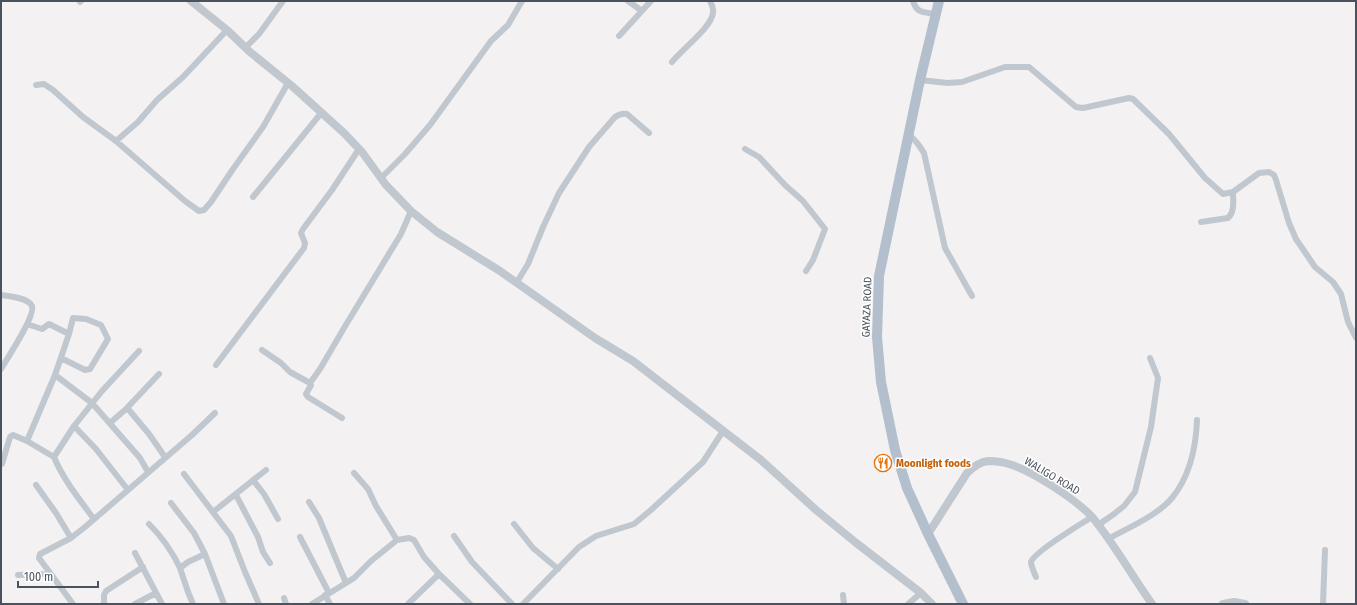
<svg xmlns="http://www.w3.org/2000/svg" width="1357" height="605" font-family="'Fira Sans Condensed',sans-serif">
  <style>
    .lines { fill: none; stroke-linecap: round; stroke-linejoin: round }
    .minor { stroke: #c0c7ce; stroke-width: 6 }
    .tertiary { stroke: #c0c7ce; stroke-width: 8 }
    .primary { stroke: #b3bfcc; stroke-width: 10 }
    .labels { text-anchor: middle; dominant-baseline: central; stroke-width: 3; stroke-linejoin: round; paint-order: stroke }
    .street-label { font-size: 11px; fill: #4a535d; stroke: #fff }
    .food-label { font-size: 11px; font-weight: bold; fill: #c56008; stroke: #fff; text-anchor: start }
  </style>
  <rect width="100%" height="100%" fill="#f3f1f1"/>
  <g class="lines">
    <path class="minor" d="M628 1 642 11
      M913 1C917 14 924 12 936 14
      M80 2 81 1
      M619 36 651 1
      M245 48 259 34 283 1
      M672 62C682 49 711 28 713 13 714 8 712 5 710 1
      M920 80 948 83 962 82 1005 67H1029L1076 107 1083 108 1129 98 1133 99 1169 134 1205 178 1223 194 1233 192 1259 173 1269 172 1274 175 1276 180 1289 223 1296 239 1315 267 1333 282 1341 294 1348 322 1356 338
      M36 85 44 84 53 90 83 117 116 141 185 201 199 211 204 210 211 202 233 169 263 127 288 83
      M908 133 918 144 924 153 945 248 972 296
      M116 141 138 122 157 100 183 77 227 30
      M745 149 759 157 785 185 803 201 825 229 813 260 806 271
      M381 178 405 154 430 125 491 41 508 25 522 1
      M253 197 322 112
      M1201 222 1228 218C1235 212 1233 201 1233 192
      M517 282 528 264 543 227 559 193 589 147 615 117C619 114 622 113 627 114L649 133
      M1 295C9 296 29 298 32 306 36 315 7 359 1 369
      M262 350 281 363 290 372 310 383 311 385 306 394 308 397 342 418
      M61 358 85 370 90 369 108 339 101 325 86 319 73 318 69 334
      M216 365 304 248 305 243 301 233 303 229 332 190 359 149
      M55 375 92 403 140 458 148 472
      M310 383 320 369 344 328 401 234 411 211
      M126 409 159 374
      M110 423 126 409 129 410 149 434 165 457
      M74 426 96 449 128 490
      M27 441 55 375 69 334 49 324 42 329 27 324
      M1 463 2 464 10 437 13 435 27 441 54 457
      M354 473 368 489 376 506 397 540
      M184 474 231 536 245 572 259 604
      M253 480 264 494 278 519
      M36 485 56 513 71 538
      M236 495 258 537 263 552 270 563
      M309 502 319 518 346 583
      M171 503 194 533 205 554 224 604
      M213 512 266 470
      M94 519C79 499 63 479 54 457L74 426 102 391 139 351
      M149 524C162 537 172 551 180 568
      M514 524 533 548 558 569
      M1098 525 1114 514 1124 506 1135 492 1151 427 1158 378 1150 358
      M454 536 472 562 512 604
      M300 537 329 593
      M1108 539C1128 528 1158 515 1172 498 1190 476 1196 447 1197 420
      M135 553 162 604
      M18 575 46 574 49 573
      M1036 577C1034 572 1031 566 1031 562 1033 553 1082 523 1092 517
      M325 595 330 604
      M843 595 844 604
      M284 598 286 604
      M104 602V595L106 591 143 567
      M73 604 39 558 40 554 71 538 85 527 192 435 215 413
      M135 604 156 593
      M193 604 188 592 180 568 188 562 205 554
      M312 604 354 578 371 561 397 540 409 538 414 540 424 557 439 574 470 604
      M408 604 439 574
      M523 604 579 547 596 536 634 524 651 510 703 462 723 431
      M908 604 921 593
      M1323 604 1325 550"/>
    <path class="tertiary" d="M191 1 227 30 250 52 292 86 344 133 362 152 386 185 411 211 437 232 500 271 595 338 633 361 761 460 816 510 855 542 921 593 932 604
      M928 534 967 473C973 467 979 462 988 461 996 461 1004 462 1012 465 1034 472 1078 501 1093 518 1115 545 1132 576 1152 604
      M1223 604 1234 602 1245 604"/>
    <path class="primary" d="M939 1 920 80 879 276 877 337 881 382 895 450 907 488 928 534 963 604"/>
  </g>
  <defs>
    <symbol id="restaurant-ring" viewBox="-11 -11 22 22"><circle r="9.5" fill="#fff" stroke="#e8710a" stroke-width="1.5"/><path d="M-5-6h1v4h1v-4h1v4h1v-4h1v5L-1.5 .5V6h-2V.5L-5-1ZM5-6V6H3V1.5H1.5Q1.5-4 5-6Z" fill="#e8710a"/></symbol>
  </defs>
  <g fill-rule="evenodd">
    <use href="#restaurant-ring" x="873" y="453" width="20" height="20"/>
  </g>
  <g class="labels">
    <g class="street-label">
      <text transform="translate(867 307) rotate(-88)">GAYAZA ROAD</text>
      <text transform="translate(1052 476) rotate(31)">WALIGO ROAD</text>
    </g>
    <g class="food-label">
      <text x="896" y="463">Moonlight foods</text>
    </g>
  </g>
  <rect width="1357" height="605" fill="none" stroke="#4a535d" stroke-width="4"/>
  <path d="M18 581v6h80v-6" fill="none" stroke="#4a535d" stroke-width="2"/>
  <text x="24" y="581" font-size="12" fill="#4a535d" stroke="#ffffff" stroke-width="3" paint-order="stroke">100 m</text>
</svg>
